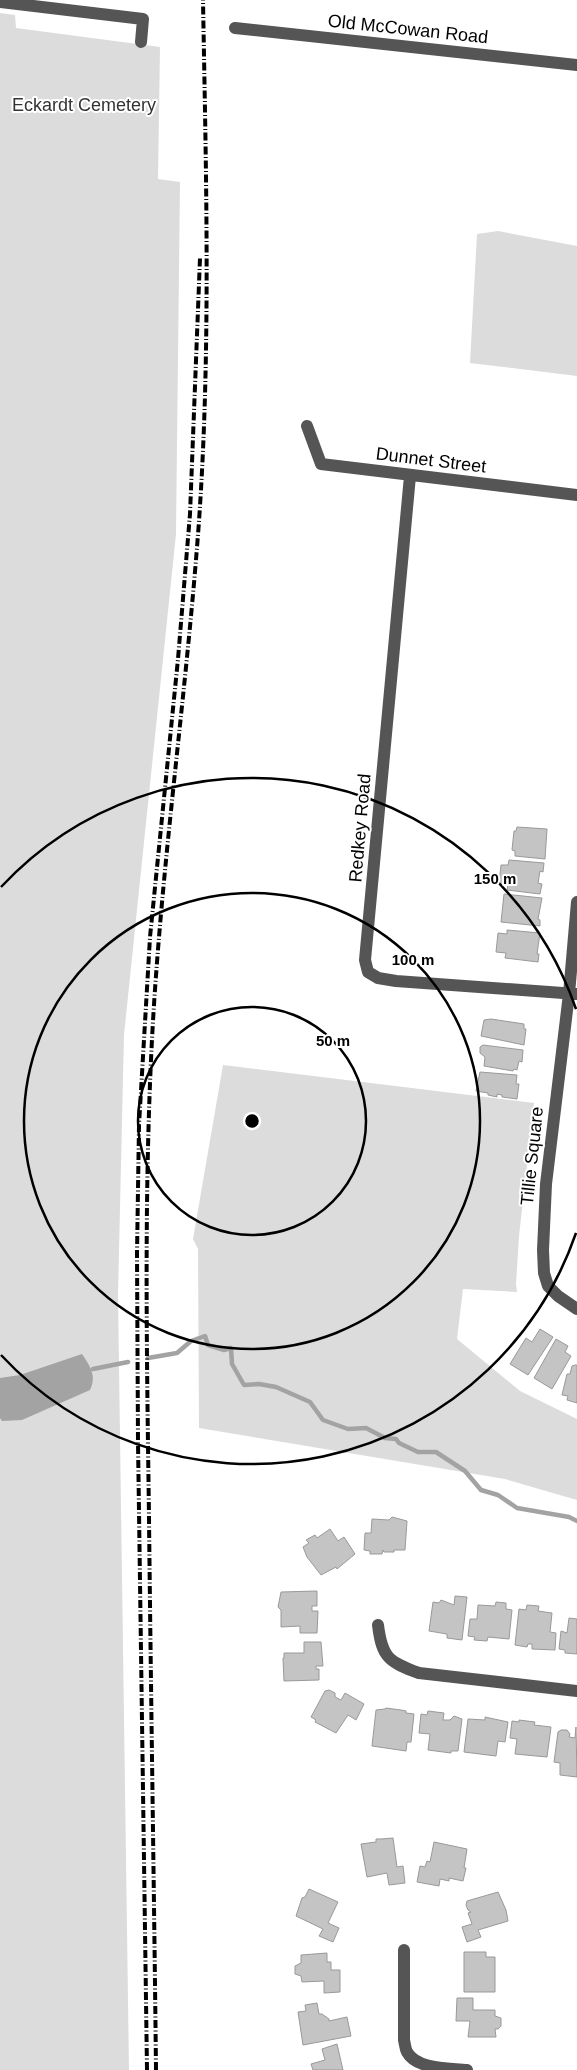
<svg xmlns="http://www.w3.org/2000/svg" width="577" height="2070" font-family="Helvetica,sans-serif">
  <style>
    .green { fill: #dcdcdc }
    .water { fill: #a3a3a3 }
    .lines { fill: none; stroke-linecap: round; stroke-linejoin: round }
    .stream { stroke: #a3a3a3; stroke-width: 4.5 }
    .building { fill: #c4c4c4; stroke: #999 }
    .minor { stroke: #555; stroke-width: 12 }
    .rail { stroke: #000; stroke-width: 4; stroke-dasharray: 8 2.5 1 2.5; stroke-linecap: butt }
    .ring { fill: none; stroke: #000; stroke-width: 2.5 }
    .labels { text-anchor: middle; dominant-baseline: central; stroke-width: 4; stroke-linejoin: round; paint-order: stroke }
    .street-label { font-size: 18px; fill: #000; stroke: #fff }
    .park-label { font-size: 18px; fill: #333; stroke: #fff }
    .centre { fill: #000; stroke: #fff; stroke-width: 2.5 }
    .ring-label { font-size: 15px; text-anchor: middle; font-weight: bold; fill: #000; stroke: #fff; stroke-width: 4; stroke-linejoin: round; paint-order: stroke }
  </style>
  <rect width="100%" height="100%" fill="#fff"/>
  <path class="green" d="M0 13 15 15 16 28 160 47 158 179 180 182 176 534 124 1035 118 1295 129 2070H0Z
    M498 231 577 246V376L470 363 477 234Z
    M223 1065 534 1103 519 1236 516 1284 517 1292 463 1289 457 1339 520 1391 577 1419V1500L505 1479 199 1428 198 1249 193 1239Z"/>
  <path class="water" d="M82 1354C90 1366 97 1376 90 1390L22 1420 2 1421 0 1418V1378L20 1375Z"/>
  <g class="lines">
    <path class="stream" d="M148 1358 177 1353 191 1341 205 1336 208 1345 224 1350 231 1348 232 1364 244 1385 259 1384 276 1387 310 1402 323 1420 348 1429 366 1428 385 1438 396 1439 399 1443 418 1452H436L465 1471 481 1490 498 1495 517 1508 569 1517 577 1521
      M93 1369 128 1362"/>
  </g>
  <path class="building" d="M517 827 547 829 545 859 515 856V851L512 850 514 831H516Z
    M509 860 544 863 543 872 540 871 538 883 542 884 540 894 507 890 508 885 499 884 501 865H508Z
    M504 894 542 898 538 919 540 920V926L501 922Z
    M507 930 540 933 537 954H539L538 962 505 958 506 953 496 952 498 933 507 934Z
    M491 1019 524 1024V1029H526L524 1045 481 1036 484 1020Z
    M483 1045 523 1050 522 1062 519 1061 517 1070 514 1069 513 1071 484 1066 485 1057 480 1053V1047Z
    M480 1072 517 1075 516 1084H519L517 1099 502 1097V1095L497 1094V1097L488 1095V1093L476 1091Z
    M540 1329 553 1337 528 1375 510 1364 526 1338 532 1342Z
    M556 1339 568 1346 565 1352 571 1356 552 1389 534 1378Z
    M575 1365H577V1403L567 1400 568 1396 562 1395 567 1374H570L572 1366Z
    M392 1517 407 1521 405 1550H394V1552H384L383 1550 382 1554H370V1551L364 1550 365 1533H371L372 1519 389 1520Z
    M330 1529 338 1541 344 1537 355 1554 337 1569 336 1567 321 1575 307 1557 303 1547 309 1543 306 1540 315 1535 317 1538Z
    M317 1591V1606H312V1611H318L317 1633H300V1626L281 1627V1610L278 1607 281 1592Z
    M455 1596 467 1597 462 1640 447 1638V1634L429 1631 433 1602 439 1603 441 1600 454 1605Z
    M496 1602 506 1603V1609L512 1610 509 1639 488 1637 487 1641 474 1640 475 1637 468 1636 470 1619H477L478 1605 495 1606Z
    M527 1605 539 1606 538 1611 552 1613 550 1632 556 1633 555 1650 532 1649V1644H528L527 1647 515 1645 519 1609 526 1610Z
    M569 1618 577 1619V1654L565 1653V1650L559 1649 561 1631 567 1633Z
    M304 1642H321L323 1666H316V1669H319V1680L284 1681 283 1658H284V1653H304Z
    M329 1690 335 1693V1697L341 1700 345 1693 364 1704 356 1720 348 1715 336 1733 315 1722 316 1720 311 1717 325 1691Z
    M386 1708 401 1710 406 1711V1713L414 1714 411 1742H407L406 1751 372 1746 376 1710 385 1709Z
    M428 1711 444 1713 443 1720H450L454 1716 462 1719 458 1751H451V1753L428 1750 430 1734 419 1733 421 1714 427 1715Z
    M485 1717 508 1722 505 1742 498 1741 496 1756 464 1752 468 1719 485 1720Z
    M519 1720 535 1722 534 1725 551 1727 547 1757 515 1754 517 1739 510 1738 512 1721 519 1722Z
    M576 1727 577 1777 560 1775V1763L554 1762 558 1732 561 1730H567L570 1734 569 1737 575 1738Z
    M393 1838 397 1867 403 1866 405 1883 389 1885 387 1873 367 1877 361 1844 376 1842V1839H381Z
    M434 1842 467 1849 464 1868H466L463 1881 449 1878V1881L440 1879 439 1886 417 1882 420 1866 425 1867 427 1861 430 1862Z
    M309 1889 338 1902 328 1923 339 1928 333 1942 319 1936 323 1929 296 1916 302 1898 305 1897Z
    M498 1892 506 1910 508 1921 478 1930 481 1937 467 1942 462 1927 472 1924 468 1913 471 1912 468 1910 466 1905 467 1901Z
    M464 1952H486V1957H495V1992H464Z
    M327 1953V1962H331V1970H340V1992L324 1993V1981L302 1982 301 1976 295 1974V1966L301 1963V1955Z
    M457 1998H473V2010H495V2016L501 2018V2026L498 2029H495L496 2037H468L470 2021H456Z
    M317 2003 319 2014H322L329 2019V2021L347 2017 351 2036 303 2045 298 2012 306 2011 305 2005Z
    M337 2044 343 2070H313L311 2064 325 2060 322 2049Z"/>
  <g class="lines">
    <path class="minor" d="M0 2 143 19 141 42
      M235 28 577 65
      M307 426 321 464 577 495
      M410 476 365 960 368 972 378 978 396 981 577 994
      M577 902 569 994 546 1184 543 1250 544 1273 548 1286 558 1296 577 1309
      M378 1625C382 1658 389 1662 419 1673L577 1691
      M404 1950V2040C405 2044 405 2048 407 2052 417 2070 450 2068 467 2070"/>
    <path class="rail" d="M147 2070 138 1442 137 1254 139 1125 150 937 178 659 190 514 200 258
      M156 2070C154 1886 151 1702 149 1518 147 1365 144 1213 151 1060 159 879 186 701 199 521 211 347 206 174 203 0"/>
  </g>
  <g class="ring">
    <circle cx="252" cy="1121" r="114"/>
    <circle cx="252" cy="1121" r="228"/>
    <path d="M576 1233A343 343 0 0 1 1 1355M1 887A343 343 0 0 1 576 1009"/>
  </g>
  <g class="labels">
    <g class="street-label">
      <text transform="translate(408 29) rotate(6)">Old McCowan Road</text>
      <text transform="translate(431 460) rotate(7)">Dunnet Street</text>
      <text transform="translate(360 828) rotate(-85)">Redkey Road</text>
      <text transform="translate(532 1156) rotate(-84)">Tillie Square</text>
    </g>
    <g class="park-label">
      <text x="84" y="105">Eckardt Cemetery</text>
    </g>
  </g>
  <circle cx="252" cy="1121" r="8" class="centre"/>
  <g class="ring-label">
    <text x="495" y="884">150 m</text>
    <text x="413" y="965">100 m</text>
    <text x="333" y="1046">50 m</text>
  </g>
</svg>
